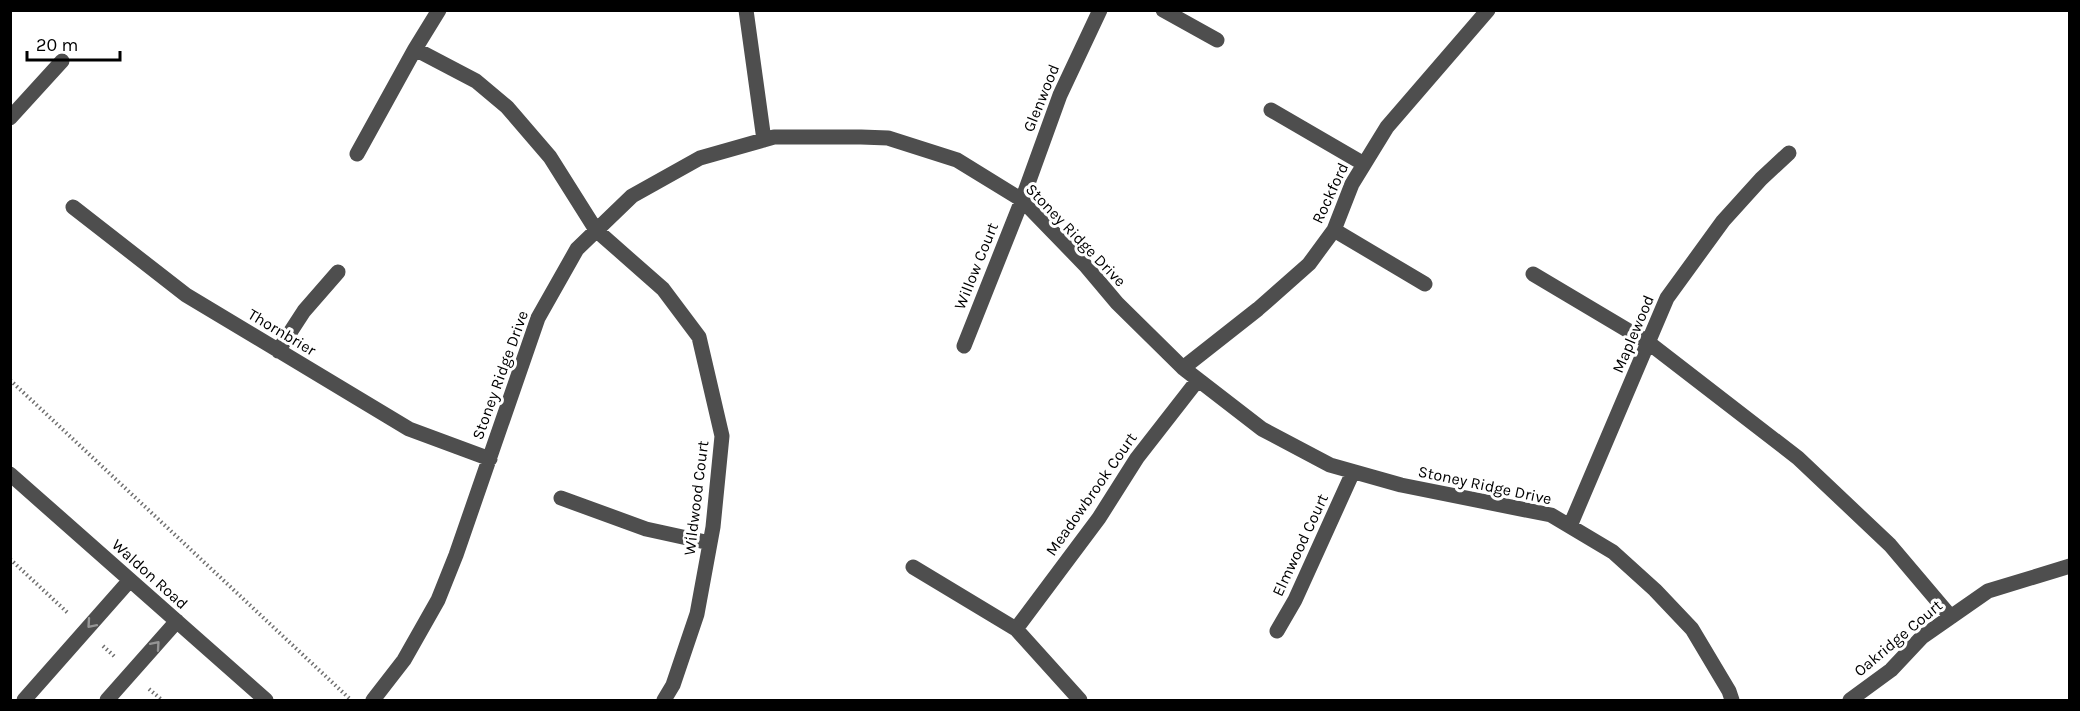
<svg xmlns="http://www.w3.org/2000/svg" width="2080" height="711" font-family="Karla,sans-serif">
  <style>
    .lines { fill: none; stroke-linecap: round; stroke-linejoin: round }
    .path { stroke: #707070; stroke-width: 4; stroke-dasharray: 1.5 3; stroke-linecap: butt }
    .minor { stroke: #4e4e4e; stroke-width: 15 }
    .oneway { stroke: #959595 }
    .labels { text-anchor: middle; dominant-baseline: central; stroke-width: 6; stroke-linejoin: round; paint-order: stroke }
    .street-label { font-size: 16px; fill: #000; stroke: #fff }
  </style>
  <rect width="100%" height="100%" fill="#fff"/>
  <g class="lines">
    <path class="path" d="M10 380 351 700
      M10 559 69 614
      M103 646 115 657
      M149 689 162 700"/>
    <path class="minor" d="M746 10 764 140
      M1163 10 1217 40
      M415 49 476 81 507 107 550 157 596 230 663 289 699 337 722 436 713 527 697 614 673 685 664 700
      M1271 110 1364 164
      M10 118 62 61
      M357 154 415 49 439 10
      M73 207 186 295 409 429 490 459
      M1334 230 1425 284
      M1533 274 1649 343 1798 458 1890 545 1951 617
      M964 346 1022 200 1060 95 1100 10
      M278 351 304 311 338 272
      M1183 368 1258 309 1309 264 1334 230 1352 184 1387 127 1488 10
      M10 474 266 700
      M561 498 646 529 710 543
      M1570 526 1667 298 1723 221 1761 179 1789 153
      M913 567 1016 629 1080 700
      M1016 629 1099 518 1137 458 1197 381
      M1277 631 1295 600 1353 472
      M24 700 130 580
      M107 700 177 621
      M373 700 404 660 438 600 456 555 538 318 577 249 632 196 700 158 774 137H861L888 138 957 160 1022 200 1085 265 1117 303 1183 368 1262 429 1330 465 1401 485 1551 515 1613 552 1655 590 1692 629 1729 691 1732 700
      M1850 700 1891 670 1922 637 1988 591 2070 566"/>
  </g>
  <defs><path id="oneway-chevron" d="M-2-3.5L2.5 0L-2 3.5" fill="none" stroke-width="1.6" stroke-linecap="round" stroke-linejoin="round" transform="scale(1.5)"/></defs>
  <g class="oneway">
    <use href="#oneway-chevron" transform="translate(91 624) rotate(131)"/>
    <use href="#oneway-chevron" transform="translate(156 645) rotate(-49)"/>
  </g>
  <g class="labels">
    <g class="street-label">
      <text transform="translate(1041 98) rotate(-68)">Glenwood</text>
      <text transform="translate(1330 193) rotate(-65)">Rockford</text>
      <text transform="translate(1076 235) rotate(46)">Stoney Ridge Drive</text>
      <text transform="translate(976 266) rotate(-68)">Willow Court</text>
      <text transform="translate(282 332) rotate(31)">Thornbrier</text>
      <text transform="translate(1633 334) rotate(-67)">Maplewood</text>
      <text transform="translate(500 375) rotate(-70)">Stoney Ridge Drive</text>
      <text transform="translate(1485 485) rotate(12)">Stoney Ridge Drive</text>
      <text transform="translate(1091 494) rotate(-55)">Meadowbrook Court</text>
      <text transform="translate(696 498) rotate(-83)">Wildwood Court</text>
      <text transform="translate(1300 545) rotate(-65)">Elmwood Court</text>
      <text transform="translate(150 574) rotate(42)">Waldon Road</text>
      <text transform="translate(1898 638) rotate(-40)">Oakridge Court</text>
    </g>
  </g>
  <rect width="2080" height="711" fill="none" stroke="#000000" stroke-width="24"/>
  <path d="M27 51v9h93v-9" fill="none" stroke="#000000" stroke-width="3"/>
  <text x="36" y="51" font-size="18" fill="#000000" stroke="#ffffff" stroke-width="4.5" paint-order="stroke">20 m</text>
</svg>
